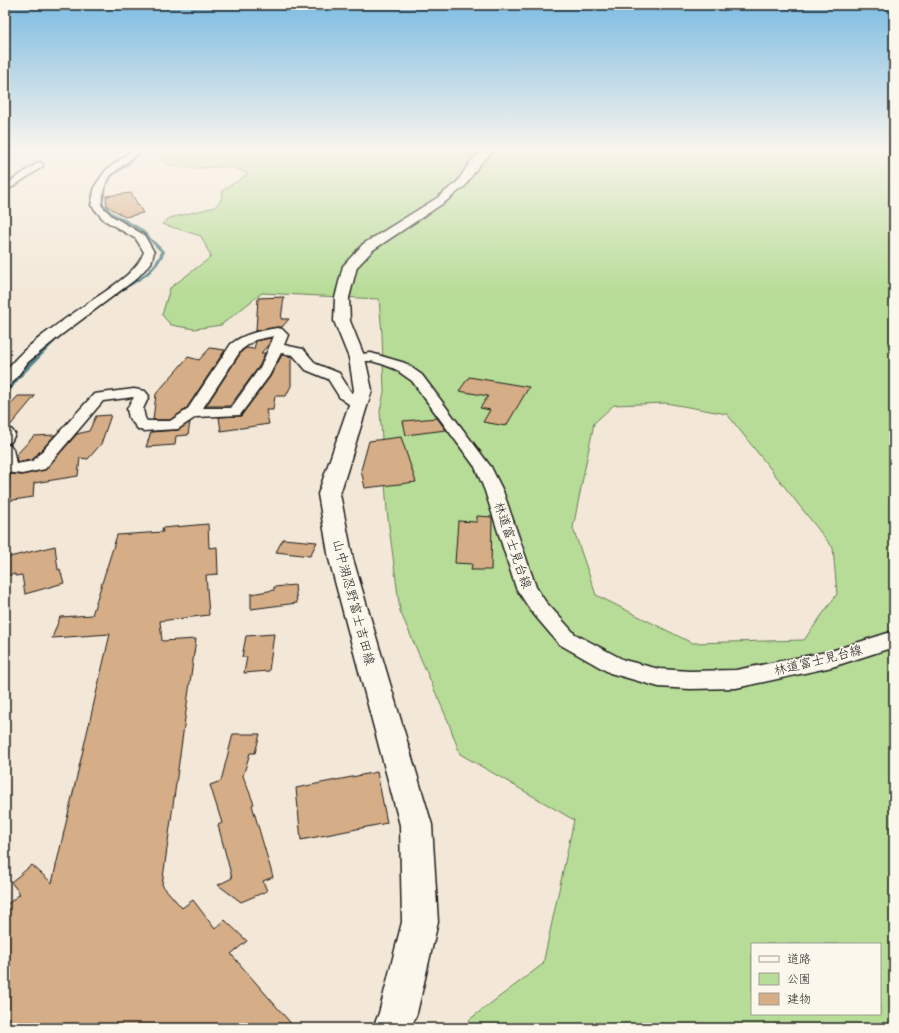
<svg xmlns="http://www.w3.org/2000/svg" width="899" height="1033" font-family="Itim,'Klee One',sans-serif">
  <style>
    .green { fill: #b7dc97; stroke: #6a7c5a; fill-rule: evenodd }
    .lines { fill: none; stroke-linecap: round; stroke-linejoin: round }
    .stream { fill: #56848e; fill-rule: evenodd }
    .building { fill: #d5ad86; stroke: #1c1c1c }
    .minor-casing { stroke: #1c1c1c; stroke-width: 3 }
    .secondary-casing { stroke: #1c1c1c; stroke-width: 3 }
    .minor { fill: #fbf7ec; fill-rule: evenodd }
    .secondary { fill: #fbf7ec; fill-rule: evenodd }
    .labels { text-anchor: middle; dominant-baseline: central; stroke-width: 3.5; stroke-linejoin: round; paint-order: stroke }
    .street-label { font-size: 13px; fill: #1c1c1c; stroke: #fbf7ec }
  </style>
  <rect width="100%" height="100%" fill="#f3e8d8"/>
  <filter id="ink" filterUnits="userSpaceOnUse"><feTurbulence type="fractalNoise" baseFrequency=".025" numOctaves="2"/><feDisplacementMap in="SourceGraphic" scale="8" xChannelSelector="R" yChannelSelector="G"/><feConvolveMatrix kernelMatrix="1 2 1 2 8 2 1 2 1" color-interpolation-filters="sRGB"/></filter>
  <g filter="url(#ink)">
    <path class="green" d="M174 149H894V1028H466L470 1019 543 964 574 820 460 754 448 721 400 611 387 511 380 411 384 392 382 334 379 299 262 293 221 325 194 329 171 325 162 315 170 288 211 257 201 236 162 224 170 218 215 207 221 200 223 190 248 174C243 172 236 168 230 167 208 165 178 175 160 158ZM666 403 727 414 833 548 837 594 804 640 692 643 596 595 573 528 594 423 614 405ZM752 944H880V1014H752Z"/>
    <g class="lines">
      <path class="stream" d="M141 149H143L129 165 110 178 101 200 112 212 141 228 165 252C157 270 143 279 127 288 122 292 117 296 111 298L109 297 110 296C129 284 152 275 161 252L139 230 110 214 99 200 108 177 127 163Z
        M58 335 61 336 20 378 7 395H5V391L16 376Z"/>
    </g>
    <path class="building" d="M131 193 143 213 125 217 107 206 106 196Z
      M284 297 281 319H289L282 327H277L256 331 258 298Z
      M271 338 269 344 261 353H265L260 365 230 406H206L242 351 246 348 254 349 256 341Z
      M210 348 225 350 186 409 170 420H153L156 394 188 357 199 360Z
      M282 355 293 357 291 360V386L286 396H275L273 410H266L269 424 221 431 219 417 241 416 270 377Z
      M469 377 529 387 506 426 483 422 490 410 480 408 488 396 459 391Z
      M18 396H35L9 427 5 426V410Z
      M111 415 101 444 88 459 80 458 78 476 34 483 33 497 7 501 10 474 22 475 45 470 77 434 89 431 96 416Z
      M437 418 446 430 406 435 403 421Z
      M190 422 188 435 176 436 175 445 146 447 151 432 178 430Z
      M55 435 32 460 17 462 16 458 19 456 16 455 34 436Z
      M401 437 416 482 365 488 361 470 369 441Z
      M477 516 492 517V518L491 570H471L472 564 455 563 458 521 477 522Z
      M208 524 209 548 217 547 218 574 206 575 209 615 160 621 162 641 196 639 162 885 182 908 193 900 215 929 225 920 247 941 231 954 295 1028H5V906L20 894 11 882 32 865 52 883 110 634 52 638 60 617 92 615 117 535 163 532 162 528Z
      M283 539 317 542 310 556 276 552Z
      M55 546 58 570 60 569 64 583 25 594 22 575 15 576V574L5 576V558Z
      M295 585 297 603 251 609V594L274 590V587Z
      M274 634 269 671 244 673 247 657H242L246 636Z
      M233 734H260L255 753H250L243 776 254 804 252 805 273 877 263 881 267 891 241 902 218 885 232 878 218 825 222 823 210 785 221 781Z
      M377 772 387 823 301 840 296 788Z"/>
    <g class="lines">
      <defs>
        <path id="minor" d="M134 149H143L111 175 105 186 101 205 112 216 144 235 154 252 151 263 136 279 61 335 28 362 10 386 5 387C5 383 4 376 6 372 19 347 80 309 106 291 121 280 137 270 144 252L136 239 104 220 91 205 95 186 105 171Z
          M39 162 42 163 43 165 42 167 5 192V185Z
          M277 328 282 329 288 335 284 345 303 349 316 364 339 373 351 392 365 404 363 407 358 408 353 407 340 398 328 379 306 370 293 355 281 353 269 376 240 415 196 417 178 429 143 431 138 429 129 418 127 409 134 397 103 401 45 469 22 474 5 472V444L11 446 13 449 16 464 33 461 94 394 134 389 145 391 149 396 143 409 145 418 147 421H170L187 410 231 344C245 333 260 331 277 328ZM274 336 261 366 231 408H203L241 350 255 340Z
          M371 353 405 363 422 375 491 467 503 491 536 587 545 601 575 634 624 660 659 669 690 671 736 670 831 651 894 631V647L832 667 736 688 690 689 659 687 610 673 559 644 531 611 516 588 485 491 475 467 412 381 395 369 382 364 371 361H352L350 358 352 355Z
          M5 427 11 429 15 434 11 442 5 444Z"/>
        <path id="secondary" d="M484 149H495L479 165 465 186 445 202 373 250 357 267 349 298 350 321 365 358 372 390 340 494 353 559 432 825 438 922 417 1013 411 1028H373L379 1013 402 922 400 825 329 559 318 494 354 390 349 358 334 321 335 298 343 266 363 244 437 198 457 182 471 161Z"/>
      </defs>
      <use href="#minor" class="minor-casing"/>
      <use href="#secondary" class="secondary-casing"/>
      <use href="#minor" class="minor"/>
      <use href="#secondary" class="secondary"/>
    </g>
  </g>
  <linearGradient id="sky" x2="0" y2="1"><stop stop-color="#7dbce2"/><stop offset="0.51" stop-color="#faf5ed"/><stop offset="1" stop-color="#faf5ed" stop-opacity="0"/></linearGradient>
  <rect width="899" height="293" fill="url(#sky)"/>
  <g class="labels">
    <g class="street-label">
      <text transform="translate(513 545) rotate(71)">林道富士見台線</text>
      <text transform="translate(354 602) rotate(75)">山中湖忍野富士吉田線</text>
      <text transform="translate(818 660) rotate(-14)">林道富士見台線</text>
    </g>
  </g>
  <rect width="899" height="1033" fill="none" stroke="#fbf7ec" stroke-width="20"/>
  <rect x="10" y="10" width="879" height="1013" fill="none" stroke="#1c1c1c" stroke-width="1.5" filter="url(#ink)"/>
  <rect x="751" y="943" width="130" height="72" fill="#fbf7ec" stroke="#a29f99"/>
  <rect x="759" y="956" width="20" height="6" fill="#fbf7ec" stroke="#a29f99"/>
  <text x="787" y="963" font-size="12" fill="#1c1c1c">道路</text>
  <rect x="759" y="973" width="20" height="12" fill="#b7dc97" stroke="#a29f99"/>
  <text x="787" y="983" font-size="12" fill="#1c1c1c">公園</text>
  <rect x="759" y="993" width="20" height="12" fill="#d5ad86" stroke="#a29f99"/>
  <text x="787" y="1003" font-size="12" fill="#1c1c1c">建物</text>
</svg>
